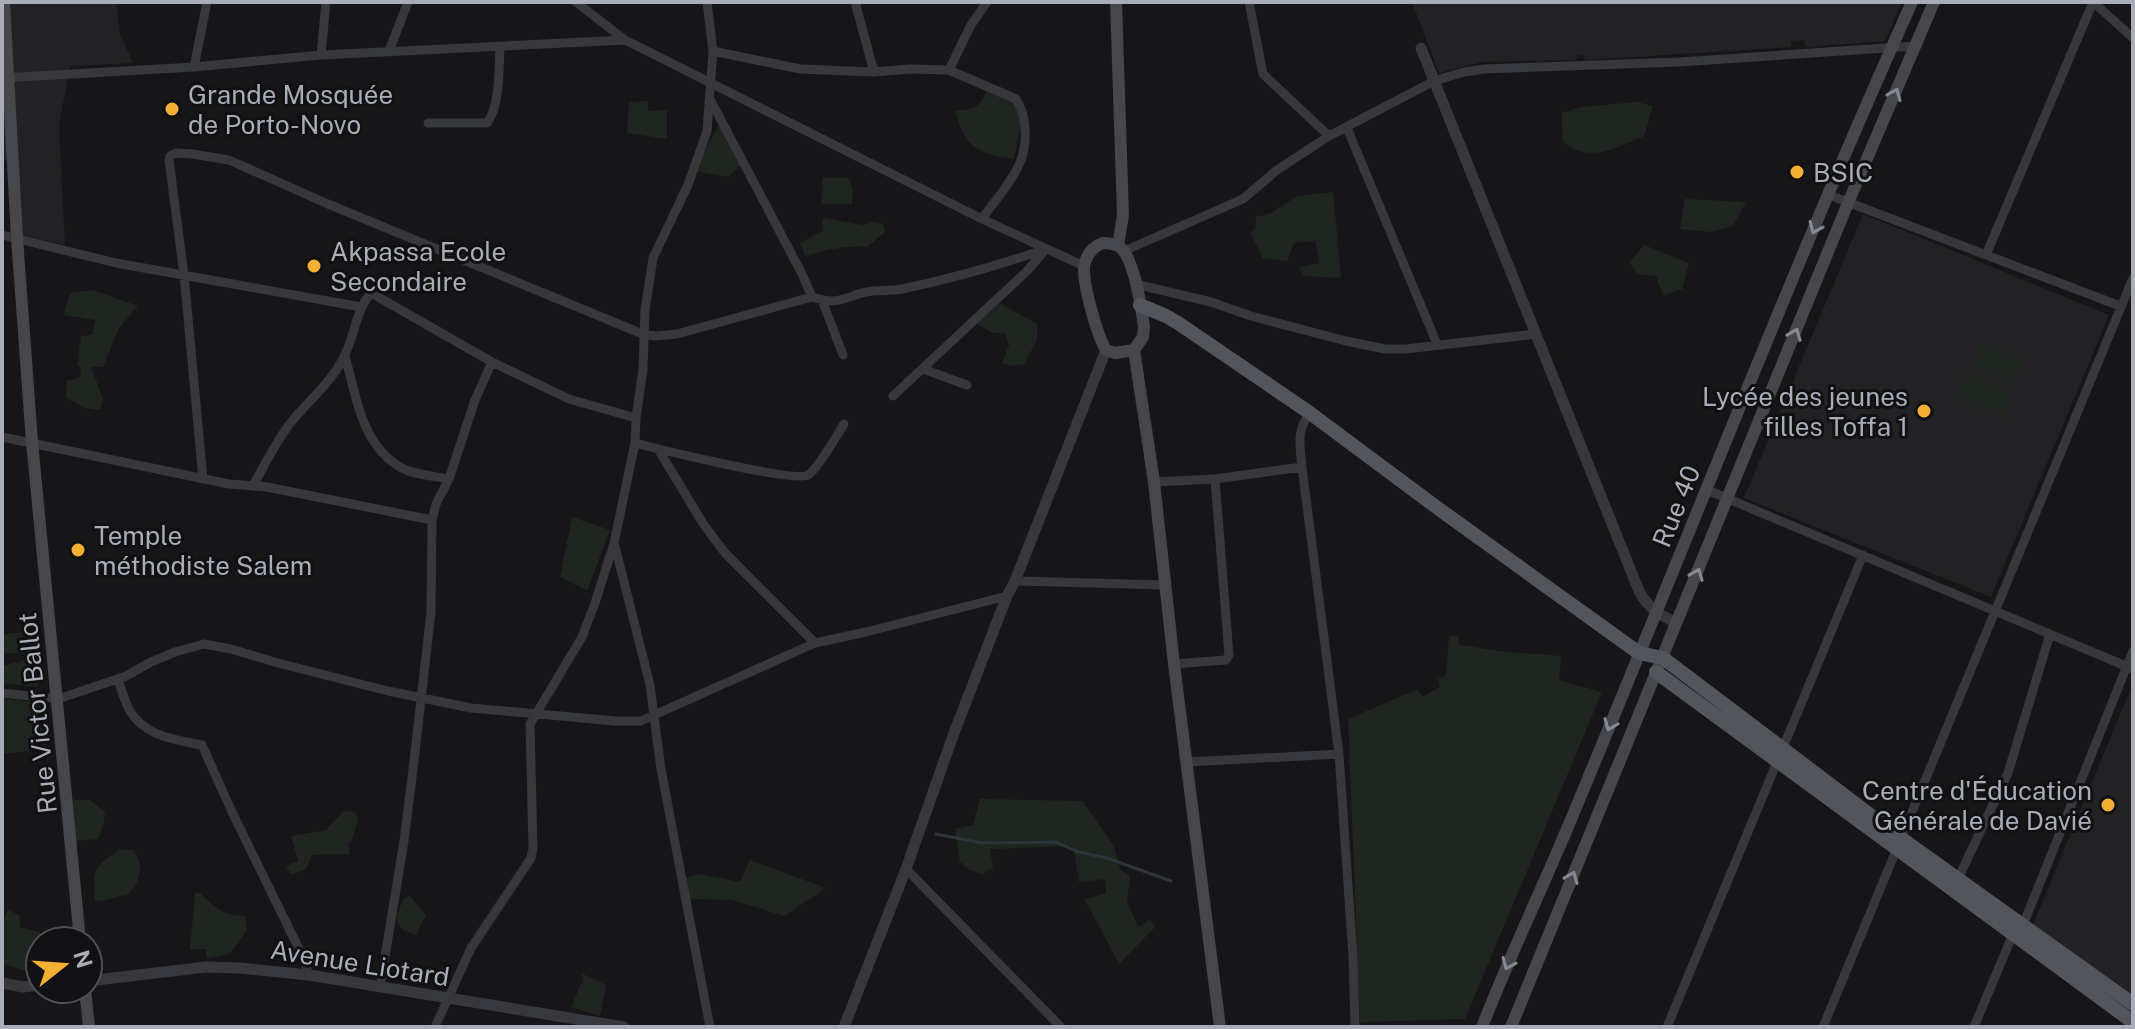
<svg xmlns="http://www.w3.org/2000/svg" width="2135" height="1029" font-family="'Public Sans',sans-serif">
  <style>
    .built { fill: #222225 }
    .green { fill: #1e261f }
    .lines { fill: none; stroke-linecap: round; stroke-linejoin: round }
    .stream { stroke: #2c353c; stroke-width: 3 }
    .minor { stroke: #37383d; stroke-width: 9 }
    .tertiary { stroke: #37383d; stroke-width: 11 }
    .secondary { stroke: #45474d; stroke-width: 12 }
    .primary { stroke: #53555c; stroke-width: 14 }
    .oneway { stroke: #858993 }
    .poi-dot { fill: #f2b134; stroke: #111113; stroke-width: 3 }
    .labels { text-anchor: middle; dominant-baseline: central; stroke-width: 6; stroke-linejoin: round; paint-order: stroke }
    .poi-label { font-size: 26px; fill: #a8adb8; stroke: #111113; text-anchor: start }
    .street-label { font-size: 26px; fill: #a8adb8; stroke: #111113 }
  </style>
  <rect width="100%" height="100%" fill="#161618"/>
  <path class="built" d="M2 2H116L120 34 133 63 70 66 59 126 65 245 21 235 18 160H2Z
    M1412 2H1902L1885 41 1806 47 1804 40 1791 41V47L1585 60 1584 56 1578 55 1576 60 1483 62 1439 73Z
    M1863 214 2109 315 1991 597 1744 498Z
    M2133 683V998L2032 927Z"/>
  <path class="green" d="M988 88 1016 99 1021 124 1014 159C977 154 966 148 955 111 976 110 980 106 988 88Z
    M648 101V111L667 110V139L627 133 629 102Z
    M1637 102 1653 106 1644 136C1615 148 1591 164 1563 142L1561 113 1581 107Z
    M721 122 743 162 729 177 693 171Z
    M823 178H848L853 189 852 204H821Z
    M1333 192 1341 278 1303 276 1299 267 1320 263 1315 241 1294 243 1287 261 1263 258 1250 233 1255 229 1256 217 1271 213 1297 196Z
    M1685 199 1746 202 1733 226 1711 232 1680 229Z
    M823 218 863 225 874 222 883 224 885 232 867 247C847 245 825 250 805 256L800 243 822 231Z
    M1644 245 1689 263 1682 289 1663 296 1656 276 1637 274 1630 262Z
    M93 290 138 306 119 328 103 367H91L103 399 100 410 85 408 66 398 67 381 80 377 81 368 77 366 81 336 92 335 95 320 64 315 70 293Z
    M994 300 1037 324V340L1024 364 1012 366 1002 363 1009 345 1005 333H993L973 322Z
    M1982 344 2021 359 2012 382 1973 367Z
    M1963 370 2015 391 2005 417 1953 396Z
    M572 517 610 530 587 591 560 577Z
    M34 632 36 639 38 687 2 683V666L26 660V654L5 653 2 648V636L11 633Z
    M1449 636H1458L1460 645 1498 651 1561 656 1559 680 1602 692 1465 1019 1360 1022 1348 719 1418 689 1422 697 1440 687 1438 679 1446 675Z
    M2 698 39 703 48 739 44 749 2 754Z
    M980 799 1083 801 1114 846 1120 869 1130 876 1127 901 1138 927 1150 920 1155 927 1119 964 1085 900 1106 893 1105 879 1079 882 1073 846 990 849 993 868 982 874 970 870 960 862 955 829 973 825Z
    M71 800H90L105 812 104 823 98 839 75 841Z
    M344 811 355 812 358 820 352 839 348 844 350 854 312 855 306 869 291 875 286 866 298 861 291 836 326 830Z
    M120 849 134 850C145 866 140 882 128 895 116 896 108 901 95 901 94 869 92 868 120 849Z
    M750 860 826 888 784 916 732 900 687 899 681 879 700 874 740 882Z
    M195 893H200C216 909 224 916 246 916L247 930 230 954 207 958 206 949H190Z
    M410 896 426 915 416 935 402 930 396 918 403 899Z
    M8 909 20 916V927L40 932V972L22 970 2 963V925Z
    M581 973 606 985 600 1016 571 1007 583 979Z"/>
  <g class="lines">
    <path class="stream" d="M936 834 982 843 1055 842 1079 852 1107 858 1171 881"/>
    <path class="minor" d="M576 2 625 40 982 219 1084 266
      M855 2 874 72
      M1249 2 1263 74 1329 136
      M2093 2 2133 38
      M389 51 408 2
      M713 51 800 69 874 72 910 69 949 70 1016 99C1028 117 1028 148 1018 167 1009 185 994 202 982 219
      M321 55 326 2
      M194 67 207 2
      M949 70 971 25 987 2
      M2 78 194 67 321 55 625 40
      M711 101 802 274 812 297
      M428 123H487C500 107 499 67 500 47
      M1347 128 1437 344
      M1829 195 2120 306
      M2 235 116 263 361 307
      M1124 251 1243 199 1277 170 1329 136 1434 81 1464 72 1485 69 1680 62 1915 46
      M1986 255 2093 2
      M1135 284 1211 302 1251 316 1346 341 1385 349H1406L1536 334
      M822 300 843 355
      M345 356C356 395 361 444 400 467 413 475 434 476 449 479
      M923 369 967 385
      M893 396 1027 271 1046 249
      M1310 413C1296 431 1300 445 1302 467L1339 754 1353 957 1355 1027
      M2 437 229 484 267 487 432 520
      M635 443C658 449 796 483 808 475 818 469 837 435 844 424
      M658 449 704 525 725 553 815 643
      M203 479 184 275 169 160 170 156 176 153 193 154 229 160 328 204 645 335 656 336 677 334 812 297C843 307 844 295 872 291 882 290 892 291 902 289 951 279 999 265 1046 249
      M1154 482 1215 479 1302 467
      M253 486C265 464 276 441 292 421 310 399 329 385 343 359 354 338 355 314 369 295L373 294 492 362 569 399 636 418
      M1707 490 2133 669
      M615 546 650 685 661 769 710 1027
      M1015 581 1166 585
      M1174 664 1226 660 1229 655 1215 479
      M118 679C121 689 124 700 129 709 143 736 175 740 202 745L232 812 301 953 309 975
      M2 693 58 699 126 676 151 662 175 652 204 644 231 649 278 663 388 691 471 708 615 721H641L815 643 866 632 1007 596
      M1187 762 1339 754
      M906 869 1061 1027
      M1956 883 2008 773 2050 634
      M2021 930 2133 651
      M380 987 404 841 414 761 431 612 432 520 436 504 449 479 475 400 492 362
      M435 1027 471 948 531 858 533 849 530 724 582 637 595 603 614 543 635 443 636 418 643 369 645 310 653 258 688 185 707 131 713 51 707 2
      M1667 1027 1863 555
      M1823 1027 2133 278
      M1974 1027 2013 934"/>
    <path class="tertiary" d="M1421 48 1639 591C1649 609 1659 615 1677 623
      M88 981 206 967 240 968 309 975 624 1027
      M2 983 23 987 40 985
      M844 1027 906 869 954 733 1007 596 1015 581 1106 350"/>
    <path class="secondary" d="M4 2 17 238 32 442 80 941
      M1116 2 1123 215 1118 246
      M1103 243C1110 243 1116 244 1121 248 1134 260 1142 309 1144 327L1143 337 1134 350 1115 353 1106 350C1097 335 1083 285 1084 267 1086 255 1092 247 1103 243Z
      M1134 350 1154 482 1174 664 1220 1027
      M85 989 89 1027
      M1482 1027C1511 952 1547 879 1577 805 1689 537 1793 266 1912 2
      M1511 1027 1848 203 1934 2"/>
    <path class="primary" d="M1140 305 1166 316 1178 323 1310 413 1443 512 1639 653 1663 658 1902 839 2133 1004
      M1656 672 2133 1022"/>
  </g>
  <defs><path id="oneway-chevron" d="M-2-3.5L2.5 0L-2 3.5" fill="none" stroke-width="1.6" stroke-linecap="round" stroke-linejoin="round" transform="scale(2)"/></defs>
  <g class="oneway">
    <use href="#oneway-chevron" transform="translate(1895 94) rotate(-67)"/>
    <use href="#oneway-chevron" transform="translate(1815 228) rotate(113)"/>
    <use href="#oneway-chevron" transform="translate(1795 334) rotate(-68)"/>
    <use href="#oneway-chevron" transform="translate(1697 574) rotate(-68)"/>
    <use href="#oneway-chevron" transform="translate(1610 725) rotate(112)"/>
    <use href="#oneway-chevron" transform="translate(1572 877) rotate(-68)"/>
    <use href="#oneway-chevron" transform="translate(1508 964) rotate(113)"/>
  </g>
  <g class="poi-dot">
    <circle cx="172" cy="109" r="8"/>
    <circle cx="1797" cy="172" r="8"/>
    <circle cx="314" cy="266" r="8"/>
    <circle cx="1924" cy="411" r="8"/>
    <circle cx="78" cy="550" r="8"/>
    <circle cx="2108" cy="805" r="8"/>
  </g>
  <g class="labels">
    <g class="poi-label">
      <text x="188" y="94">Grande Mosquée<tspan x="188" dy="30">de Porto-Novo</tspan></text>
      <text x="1813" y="172">BSIC</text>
      <text x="330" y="251">Akpassa Ecole<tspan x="330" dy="30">Secondaire</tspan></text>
      <text x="1908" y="396" text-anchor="end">Lycée des jeunes<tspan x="1908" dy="30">filles Toffa 1</tspan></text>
      <text x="94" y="535">Temple<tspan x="94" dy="30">méthodiste Salem</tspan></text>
      <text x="2092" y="790" text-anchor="end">Centre d'Éducation<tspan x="2092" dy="30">Générale de Davié</tspan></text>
    </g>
    <g class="street-label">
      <text transform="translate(1676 506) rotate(-68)">Rue 40</text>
      <text transform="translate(37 713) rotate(-96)">Rue Victor Ballot</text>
      <text transform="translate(360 963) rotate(9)">Avenue Liotard</text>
    </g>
  </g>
  <rect width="2135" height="1029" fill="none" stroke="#a8adb8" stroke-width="8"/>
  <g transform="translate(64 965) rotate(73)"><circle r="38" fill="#111113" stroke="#4d4f55" stroke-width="2"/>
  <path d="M0-6L14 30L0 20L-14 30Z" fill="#f2b134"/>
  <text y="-12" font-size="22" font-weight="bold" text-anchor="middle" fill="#a8adb8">N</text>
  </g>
</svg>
